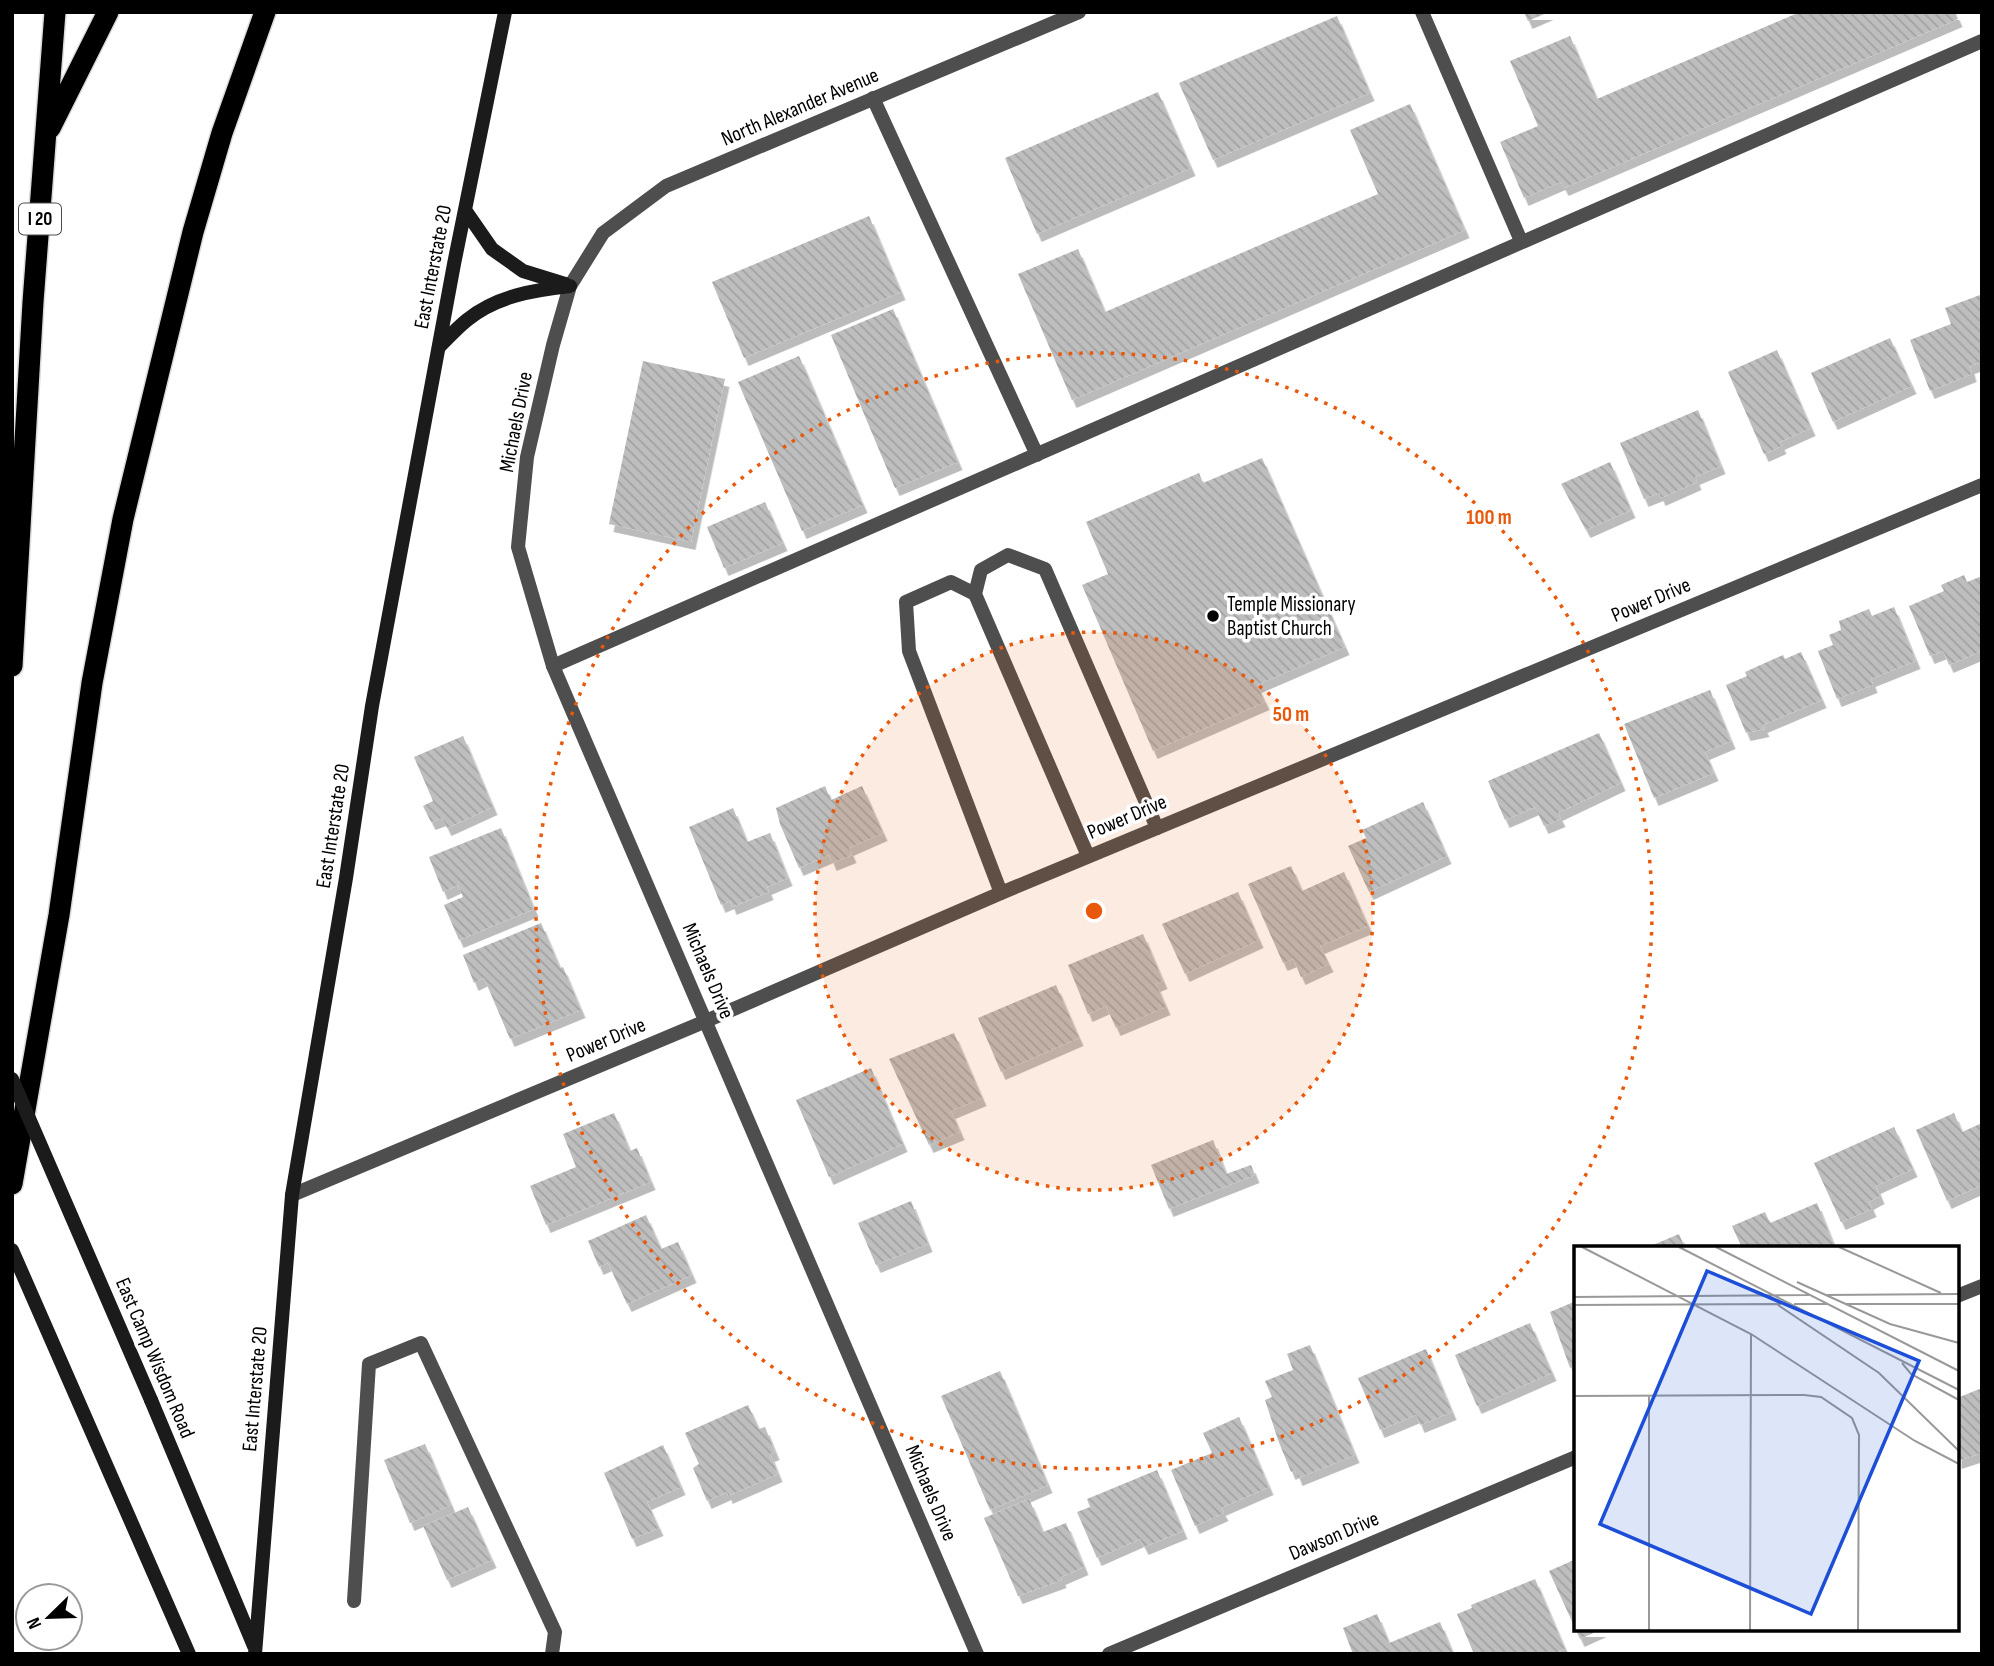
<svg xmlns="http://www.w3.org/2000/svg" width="1994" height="1666" font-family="'Sofia Sans Condensed',sans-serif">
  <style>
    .building { fill: url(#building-back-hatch); filter: url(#shadow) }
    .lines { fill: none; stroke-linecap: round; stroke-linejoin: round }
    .motorway-casing { stroke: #dbdbdb; stroke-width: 24 }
    .service { stroke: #4e4e4e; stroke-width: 14 }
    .minor { stroke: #4e4e4e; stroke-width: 14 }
    .secondary { stroke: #1b1b1b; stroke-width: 14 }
    .motorway { stroke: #000; stroke-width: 21 }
    .secondary-bridge { stroke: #1b1b1b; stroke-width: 14 }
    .ring { fill: none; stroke: #e8590c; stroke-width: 3.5; stroke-dasharray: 3.5 7 }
    .poi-dot { fill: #000; stroke: #fff; stroke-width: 2.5 }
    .labels { text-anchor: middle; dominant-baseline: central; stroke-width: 7; stroke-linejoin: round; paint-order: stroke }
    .shield { fill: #fff; stroke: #4c4c4c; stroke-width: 2 }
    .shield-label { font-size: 19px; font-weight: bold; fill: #000 }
    .street-label { font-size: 21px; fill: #000; stroke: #fff }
    .poi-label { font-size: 21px; fill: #000; stroke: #fff; text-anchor: start }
    .inset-road { fill: none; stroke: #999; stroke-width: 2 }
    .view { fill: #1d4ed8; fill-opacity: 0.15; stroke: #1d4ed8; stroke-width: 3.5 }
    .inset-edge { fill: none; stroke: #000; stroke-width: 3.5 }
    .centre { fill: #e8590c; stroke: #fff; stroke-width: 3.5 }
    .ring-label { font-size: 21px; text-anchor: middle; font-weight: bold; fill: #e8590c; stroke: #fff; stroke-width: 7; stroke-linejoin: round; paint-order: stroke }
  </style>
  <defs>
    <pattern id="building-back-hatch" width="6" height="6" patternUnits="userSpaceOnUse" patternTransform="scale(1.75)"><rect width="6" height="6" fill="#bebebe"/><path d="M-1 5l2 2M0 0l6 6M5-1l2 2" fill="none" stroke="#a2a2a2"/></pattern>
    <filter id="shadow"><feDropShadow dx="4.5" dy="8" stdDeviation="0" flood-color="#0004"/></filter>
  </defs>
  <rect width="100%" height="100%" fill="#fff"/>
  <path class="building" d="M1524 12H1549L1528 21Z
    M1800 12H1955L1958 19 1564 188 1561 182 1524 198 1500 142 1538 126 1510 61 1570 36 1597 99Z
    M1337 16 1370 93 1213 160 1179 83Z
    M1158 92 1191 168 1037 234 1005 158Z
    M1410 104 1465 230 1072 400 1018 274 1078 249 1105 312 1378 194 1350 130Z
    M869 216 901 292 744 358 712 282Z
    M1980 295 1982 299V362L1970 366 1972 374 1930 391 1910 340 1951 324 1945 308Z
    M893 309 958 462 895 488 831 335Z
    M1890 338 1912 386 1833 422 1811 373Z
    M1777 350 1811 428 1780 442 1782 446 1764 454 1728 372Z
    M799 356 863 505 802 531 738 382Z
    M643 361 725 379 691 542 609 524Z
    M1698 410 1721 466 1695 477 1697 482 1661 498 1659 493 1644 499 1620 443Z
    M1262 458 1345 647 1257 685 1265 702 1153 751 1082 585 1108 574 1086 522 1199 473 1203 483Z
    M1610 462 1631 510 1586 530 1561 484Z
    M765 502 783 543 724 568 707 527Z
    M1964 575 1967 582 1982 576V651L1949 665 1943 651 1930 656 1909 606 1944 591 1941 585Z
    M1894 607 1916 661 1871 679 1873 685 1837 699 1818 651 1833 645 1829 635 1841 630 1839 621 1869 609 1872 616Z
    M1801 652 1822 700 1763 725 1765 729 1746 733 1726 685 1747 676 1745 672 1783 655 1785 659Z
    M1710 690 1731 741 1705 752 1714 773 1654 798 1624 724Z
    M1599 733 1621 783 1558 813 1561 819 1544 826 1535 807 1505 820 1488 781Z
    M463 736 493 807 447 828 442 818 431 822 423 806 433 801 414 757Z
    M825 786 831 800 862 786 883 833 849 848 852 855 832 863 829 855 799 868 780 824 776 808Z
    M1423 802 1447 856 1369 892 1348 846 1366 838 1362 830Z
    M733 808 747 842 770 833 788 878 767 887 769 892 732 907 730 901 721 905 689 827Z
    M501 828 534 909 459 940 444 905 463 897 458 885 443 892 429 857Z
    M1291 866 1302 891 1344 872 1368 926 1320 946 1329 964 1301 977 1293 959 1283 963 1248 884Z
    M1238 892 1259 940 1185 974 1162 924Z
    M541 923 560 968 563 967 581 1010 510 1039 484 978 474 983 463 955Z
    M1143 934 1163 981 1156 984 1166 1007 1116 1028 1106 1006 1088 1014 1068 965Z
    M1056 985 1079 1038 1001 1072 978 1018Z
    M954 1033 982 1098 951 1111 960 1132 929 1145 889 1059Z
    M871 1068 903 1144 829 1177 796 1100Z
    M614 1113 630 1151 637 1148 651 1182 546 1225 530 1186 576 1167 563 1134Z
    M1954 1113 1962 1132 1982 1123V1180H1980L1982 1185 1947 1201 1916 1130Z
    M1894 1127 1913 1169 1876 1186 1880 1196 1869 1202 1872 1209 1841 1222 1814 1163Z
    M1213 1140 1226 1174 1251 1165 1255 1175 1169 1209 1151 1165Z
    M911 1201 928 1244 876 1265 858 1223Z
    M1817 1203 1835 1248H1742L1732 1226 1765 1212 1770 1223Z
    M646 1215 661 1249 678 1242 692 1275 627 1304 608 1263 599 1267 588 1241Z
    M1679 1234 1685 1248H1646Z
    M1576 1301V1366L1570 1368 1550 1312Z
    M1530 1323 1552 1373 1477 1406 1455 1355Z
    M1310 1345 1355 1455 1298 1478 1295 1470 1291 1472 1278 1440 1265 1400 1272 1397 1265 1381 1293 1370 1287 1354Z
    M1426 1349 1452 1412 1420 1425 1416 1415 1380 1430 1358 1378Z
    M1000 1371 1048 1485 990 1510 941 1396Z
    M1982 1388V1453L1957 1461V1398Z
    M748 1405 759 1429 765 1427 775 1452 770 1454 778 1474 728 1496 727 1492 707 1501 693 1468 699 1464 685 1433Z
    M1239 1417 1269 1487 1221 1508 1224 1513 1195 1526 1171 1470 1212 1453 1203 1433Z
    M425 1444 451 1505 410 1523 384 1460Z
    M663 1445 681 1487 647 1502 659 1528 632 1539 604 1473Z
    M1157 1470 1183 1531 1144 1547 1140 1539 1097 1558 1077 1512 1090 1507 1087 1499Z
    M1029 1499 1043 1532 1066 1523 1084 1567 1061 1577 1062 1580 1018 1596 984 1518Z
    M468 1507 492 1560 447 1580 423 1526Z
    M1576 1559V1629H1602L1580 1639 1549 1571Z
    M1535 1579 1565 1649 1553 1654H1513L1512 1652 1474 1654 1457 1614 1472 1608 1471 1605Z
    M1377 1614 1389 1643 1440 1622 1453 1654H1353L1343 1628Z"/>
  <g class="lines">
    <defs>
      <path id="motorway" d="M50 128 108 12
        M12 666 33 302 55 12
        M12 1184 59 915 92 683 123 519 193 232 222 133 265 12"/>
    </defs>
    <use href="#motorway" class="motorway-casing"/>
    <path class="service" d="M1422 12 1521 241
      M873 98 1037 455
      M975 594 981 570 1008 555 1045 569 1157 828
      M553 666 1982 41
      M1001 893 909 651 906 602 951 582 975 594 1088 856
      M354 1601 369 1364 421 1343 555 1632 552 1654"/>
    <path class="minor" d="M292 1195 706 1021 1001 893 1982 485
      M1957 1296 1982 1286
      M977 1654 553 666 518 547 527 457 553 345 570 286 603 233 666 186 1079 12
      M1109 1654 1576 1457"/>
    <path class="secondary" d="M465 210 492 249 523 271 565 284
      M439 347C448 338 457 328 467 320 496 296 534 290 570 286
      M12 1250 189 1654
      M151 1400 254 1646
      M255 1654 292 1195 346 878 372 706 454 264 505 12"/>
    <use href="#motorway" class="motorway"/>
    <path class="secondary-bridge" d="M12 1079 151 1400"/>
  </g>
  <circle cx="1094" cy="911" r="279" fill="#e8590c" fill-opacity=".12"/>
  <g class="ring">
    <circle cx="1094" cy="911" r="279"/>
    <circle cx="1094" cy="911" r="558"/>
  </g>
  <circle class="poi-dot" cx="1213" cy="616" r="7"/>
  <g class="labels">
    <rect class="shield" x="19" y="203.5" width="42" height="31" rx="5"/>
    <g class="shield-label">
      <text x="40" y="219">I 20</text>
    </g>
    <g class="street-label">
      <text transform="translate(800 107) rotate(-23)">North Alexander Avenue</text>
      <text transform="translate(433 267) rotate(-79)">East Interstate 20</text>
      <text transform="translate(516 422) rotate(-79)">Michaels Drive</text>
      <text transform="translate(1651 600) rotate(-23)">Power Drive</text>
      <text transform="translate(1127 817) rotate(-23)">Power Drive</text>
      <text transform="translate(333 826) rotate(-81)">East Interstate 20</text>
      <text transform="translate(708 971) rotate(67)">Michaels Drive</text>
      <text transform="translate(606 1040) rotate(-23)">Power Drive</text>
      <text transform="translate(155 1358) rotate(67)">East Camp Wisdom Road</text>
      <text transform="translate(255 1389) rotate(-85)">East Interstate 20</text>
      <text transform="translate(931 1493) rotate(67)">Michaels Drive</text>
      <text transform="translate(1334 1536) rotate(-23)">Dawson Drive</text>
    </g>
    <g class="poi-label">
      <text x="1227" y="604">Temple Missionary<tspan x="1227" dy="24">Baptist Church</tspan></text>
    </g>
  </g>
  <g transform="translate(1574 1246)">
    <rect width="385" height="385" fill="#fff"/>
    <path class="inset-road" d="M8 1 177 88 341 195 385 218M105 1 385 144M142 1 385 125M265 1 367 47M223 36 316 78 385 97M251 49 385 48M0 51 235 49M220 58H253M272 58H385M0 59 207 58M204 59 305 127 385 205M328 117 337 128 385 154M0 150 230 149 247 151 278 172 285 189 284 384M75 384V150M176 384 177 88"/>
    <path class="view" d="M133 25 345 115 237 368 26 278Z"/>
    <rect width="385" height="385" class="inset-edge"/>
  </g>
  <circle cx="1094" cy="911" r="10" class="centre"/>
  <g class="ring-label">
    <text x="1489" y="524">100 m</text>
    <text x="1291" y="721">50 m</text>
  </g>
  <rect width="1994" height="1666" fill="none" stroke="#000000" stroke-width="28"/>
  <g transform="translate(49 1617) rotate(247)"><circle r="33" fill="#ffffff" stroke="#999999" stroke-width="2"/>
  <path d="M0-5L12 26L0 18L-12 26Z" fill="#000000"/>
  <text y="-10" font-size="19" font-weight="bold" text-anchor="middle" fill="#000000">N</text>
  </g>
</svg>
